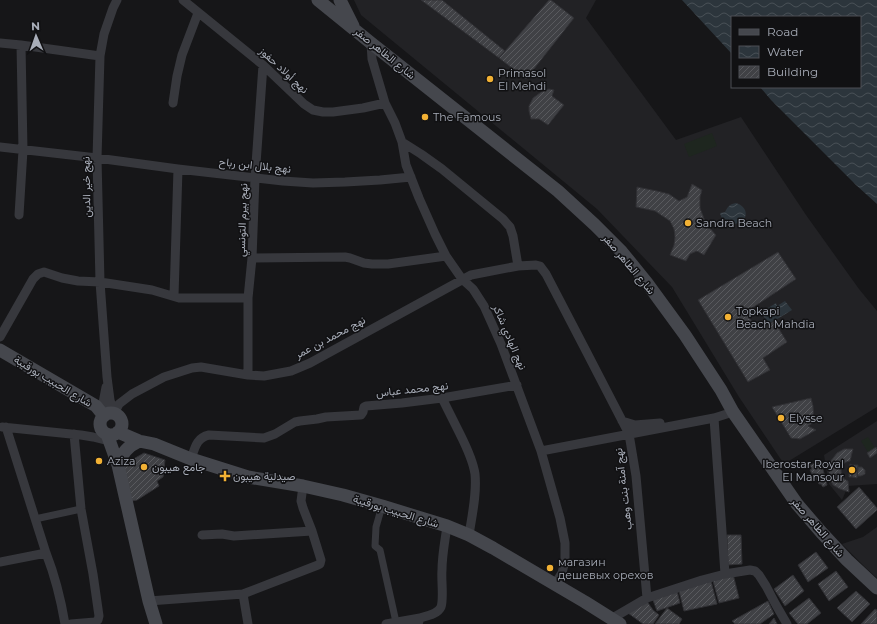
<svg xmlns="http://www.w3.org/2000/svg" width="877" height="624" font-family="Montserrat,Vazirmatn,sans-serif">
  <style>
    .built { fill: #222225 }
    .pitch { fill: #1e261f }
    .water { fill: url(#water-waves) }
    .building { fill: url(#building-hatch); stroke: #303034 }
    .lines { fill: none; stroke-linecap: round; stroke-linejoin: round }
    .pedestrian { stroke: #37383d; stroke-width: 7 }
    .minor { stroke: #37383d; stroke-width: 9 }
    .secondary { stroke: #45474d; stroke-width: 13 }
    .poi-dot { fill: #f2b134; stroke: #111113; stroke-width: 1.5 }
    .labels { text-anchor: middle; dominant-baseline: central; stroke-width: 3; stroke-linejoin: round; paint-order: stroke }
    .street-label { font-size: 11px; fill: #a8adb8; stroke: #111113 }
    .poi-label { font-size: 11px; fill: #a8adb8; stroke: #111113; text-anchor: start }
  </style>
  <defs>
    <pattern id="water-waves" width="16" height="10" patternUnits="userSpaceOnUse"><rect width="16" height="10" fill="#2c353c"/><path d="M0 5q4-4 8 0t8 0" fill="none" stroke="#485056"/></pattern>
    <pattern id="building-hatch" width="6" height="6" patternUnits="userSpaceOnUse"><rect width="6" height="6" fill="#404145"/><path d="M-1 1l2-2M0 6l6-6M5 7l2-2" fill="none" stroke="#595a5e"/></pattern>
  </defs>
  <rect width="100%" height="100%" fill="#161618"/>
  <path class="built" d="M354 0H596L586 18 676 140 741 117 806 215 859 289 877 311V407L784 464 739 397 672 287 597 209 361 15Z
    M877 421V484L848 486 842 500 829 484 824 455Z
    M877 527V578L867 569 842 544 863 537Z"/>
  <path class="pitch" d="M712 133 717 146 689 157 684 144Z
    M868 437 875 448 868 452 861 441Z"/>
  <path class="water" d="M682 0H877V204L856 185 771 100 760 87H860V17H732V54Z
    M736 203C744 205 750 214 742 221 738 224 733 224 728 224 724 221 721 218 720 213L725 212C728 206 730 204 736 203Z
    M785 301 792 310 769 324 762 314 770 311 768 308 776 303 777 306Z"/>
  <path class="building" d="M421 0H442L505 51 499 58Z
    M549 0H551L574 18 526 79 499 58Z
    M549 89 554 90 552 96 564 105 548 125 539 119H531L529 111V106L533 98 537 95 544 90Z
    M692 184 702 190 700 197V208L706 224 716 235 704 255 697 251 690 254 686 261 670 255 674 245 675 237 674 229 670 221 655 211 636 207 637 187 657 191 669 194 679 201 687 197Z
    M778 252 796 279 746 312 757 330 774 321 787 342 763 358 770 370 748 382 698 300Z
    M811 398 813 406 814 422 808 426 816 430 800 439 791 438 772 407Z
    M876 447 877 449V453L870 458 867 453Z
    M844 449H853L850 461 846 462 842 466 841 471 842 475 844 479 848 481 849 492 840 489 833 485 829 477V466L830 462 837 453Z
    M144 453 165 460 163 477 157 481 159 486 137 500 132 501 123 465Z
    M821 462 827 485 823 487 821 484H819L816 478 823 474 815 478 813 474H812L810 470 812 469 810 465 815 463Z
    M850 464 852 465V477H849V473Z
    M852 465H858L857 478 852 477Z
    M858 467H862L865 470V474L861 476H857Z
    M859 487 877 508V510L856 529 837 507Z
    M727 535H741L742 564 728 565Z
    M816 552 828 568 808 582 798 565Z
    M836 571 848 587 829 601 818 584Z
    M733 574 739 598 719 603 713 581Z
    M793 575 804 591 785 606 774 589Z
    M711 581 717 604 684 611 679 591Z
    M677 591 680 603 657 611 653 600Z
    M856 591 870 604 852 622 837 608Z
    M809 598 821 613 807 624H798L789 613Z
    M646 600 653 610 659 615 653 624H643L628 613Z
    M768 601 774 614 760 624H735L732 621Z
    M667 608 682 619 679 624H655Z
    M875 609 877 610V624H861Z
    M774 618 777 624H769Z"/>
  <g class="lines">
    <path class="pedestrian" d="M382 506 376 527 375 546 380 550 396 622
      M35 519 81 509"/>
    <path class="minor" d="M183 0 263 65 304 104 313 110 323 112H333L363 108 385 103
      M0 43 21 45 100 56
      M371 43 372 59 385 103 395 123 402 142 406 165 419 198 435 234 446 256 462 279 473 289 484 306 501 344 541 451 560 518 565 543V561L562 573 555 584
      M173 103 177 76 182 55 198 13
      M402 142 421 154 442 169 503 219 510 227 513 236 518 266
      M0 147 97 158 178 169 283 181 313 183 345 182 380 180 411 177
      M19 215 23 150 21 45
      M252 258 345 257 350 258 364 263 372 264H388L446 256
      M174 296 178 169
      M0 337 33 279 38 274 44 272 62 278 78 281 100 282 152 290 179 298H248
      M248 375V298L252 258 255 178 263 65
      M442 398C448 410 454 422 460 434 466 446 473 460 475 474 477 494 472 515 469 535
      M114 414 119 404 132 394 164 377 192 368 201 367 248 375 264 376 291 371 310 363 471 275 518 266 536 265 540 266 546 274 584 347 629 434 636 476 647 598 611 619
      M114 414 110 400 107 377 100 282 97 158 100 56 104 34 113 8 117 0
      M104 416 103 403 106 387
      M622 421 635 425 660 423
      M2 427 81 435 93 437 109 441
      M6 427 46 553C55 576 61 600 65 624
      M541 451 714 418 733 412
      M191 459C195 448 196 438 209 435L264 438 275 434 295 422 300 421 317 419 326 417 361 415 363 412 364 407 366 406 402 403 442 398 517 385
      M202 535 222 534 234 536 312 531 303 508 301 501 303 486
      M0 562 46 553
      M725 574 750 570 755 571 759 575 766 586 776 605 787 624
      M243 594 248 624
      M647 598 702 580 725 574 714 418
      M149 601 243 594 318 565 320 564 321 560 312 531
      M71 624 95 622 98 620 99 616 93 574 81 509 74 434
      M386 624 420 618
      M418 624 420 618C427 616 438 614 441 607 444 599 441 579 442 570 442 555 445 541 447 526"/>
    <path class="secondary" d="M318 0 371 43 558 191 595 225 621 251 647 283 685 335 721 390 733 412 797 504 821 532 847 560 877 588
      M340 0 353 26
      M0 350 96 406 104 416
      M100 424a11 11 0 1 1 22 0a11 11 0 1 1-22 0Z
      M118 432 139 441 154 444 191 459 248 477 303 486 343 495 382 506 447 526 469 535 493 548 585 602 620 624
      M107 434 118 465 149 601 156 624
      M118 465C121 454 128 446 139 441"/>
  </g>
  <g class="poi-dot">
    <circle cx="490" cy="79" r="4"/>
    <circle cx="425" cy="117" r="4"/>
    <circle cx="688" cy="223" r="4"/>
    <circle cx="728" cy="317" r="4"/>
    <circle cx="781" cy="418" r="4"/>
    <circle cx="99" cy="461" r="4"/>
    <circle cx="144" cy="467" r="4"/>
    <circle cx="852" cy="470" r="4"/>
    <path d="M223 470h4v4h4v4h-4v4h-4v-4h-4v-4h4z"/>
    <circle cx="550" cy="568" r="4"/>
  </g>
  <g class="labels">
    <g class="street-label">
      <text transform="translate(385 53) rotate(39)">شارع الطاهر صفر</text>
      <text transform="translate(284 70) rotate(43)">نهج أولاد حفوز</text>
      <text transform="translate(255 165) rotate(6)">نهج بلال ابن رباح</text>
      <text transform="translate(86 187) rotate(-91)">نهج خير الدين</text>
      <text transform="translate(242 220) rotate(-88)">نهج بيرم التونسي</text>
      <text transform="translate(629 264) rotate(50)">شارع الطاهر صفر</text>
      <text transform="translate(330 337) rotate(-28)">نهج محمد بن عمر</text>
      <text transform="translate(510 337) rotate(67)">نهج الهادي شاكر</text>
      <text transform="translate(53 381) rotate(31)">شارع الحبيب بورقيبة</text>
      <text transform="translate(412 389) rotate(-6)">نهج محمد عباس</text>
      <text transform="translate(623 489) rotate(-97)">نهج آمنة بنت وهب</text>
      <text transform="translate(396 511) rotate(17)">شارع الحبيب بورقيبة</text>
      <text transform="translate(818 527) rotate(49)">شارع الطاهر صفر</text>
    </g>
    <g class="poi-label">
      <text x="498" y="73">Primasol<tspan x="498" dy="13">El Mehdi</tspan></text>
      <text x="433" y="117">The Famous</text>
      <text x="696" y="223">Sandra Beach</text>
      <text x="736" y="311">Topkapi<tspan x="736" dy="13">Beach Mahdia</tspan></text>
      <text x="789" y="418">Elysse</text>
      <text x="107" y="461">Aziza</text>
      <text x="844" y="464" text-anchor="end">Iberostar Royal<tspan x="844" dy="13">El Mansour</tspan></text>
      <text x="152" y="467">جامع هيبون</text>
      <text x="233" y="476">صيدلية هيبون</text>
      <text x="558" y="562">магазин<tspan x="558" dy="13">дешевых орехов</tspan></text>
    </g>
  </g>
  <rect x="731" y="16" width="130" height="72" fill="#111113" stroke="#4d4f55"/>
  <rect x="739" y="29" width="20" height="6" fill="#45474d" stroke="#4d4f55"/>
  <text x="767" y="36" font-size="12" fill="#a8adb8">Road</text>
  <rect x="739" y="46" width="20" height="12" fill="url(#water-waves)" stroke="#4d4f55"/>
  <text x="767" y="56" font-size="12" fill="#a8adb8">Water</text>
  <rect x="739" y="66" width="20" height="12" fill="url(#building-hatch)" stroke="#4d4f55"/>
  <text x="767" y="76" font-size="12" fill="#a8adb8">Building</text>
  <g transform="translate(36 36) rotate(358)" stroke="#111113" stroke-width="3" paint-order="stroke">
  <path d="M0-3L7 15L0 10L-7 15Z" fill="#a8adb8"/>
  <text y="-6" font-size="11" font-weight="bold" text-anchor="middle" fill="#a8adb8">N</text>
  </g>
</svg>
